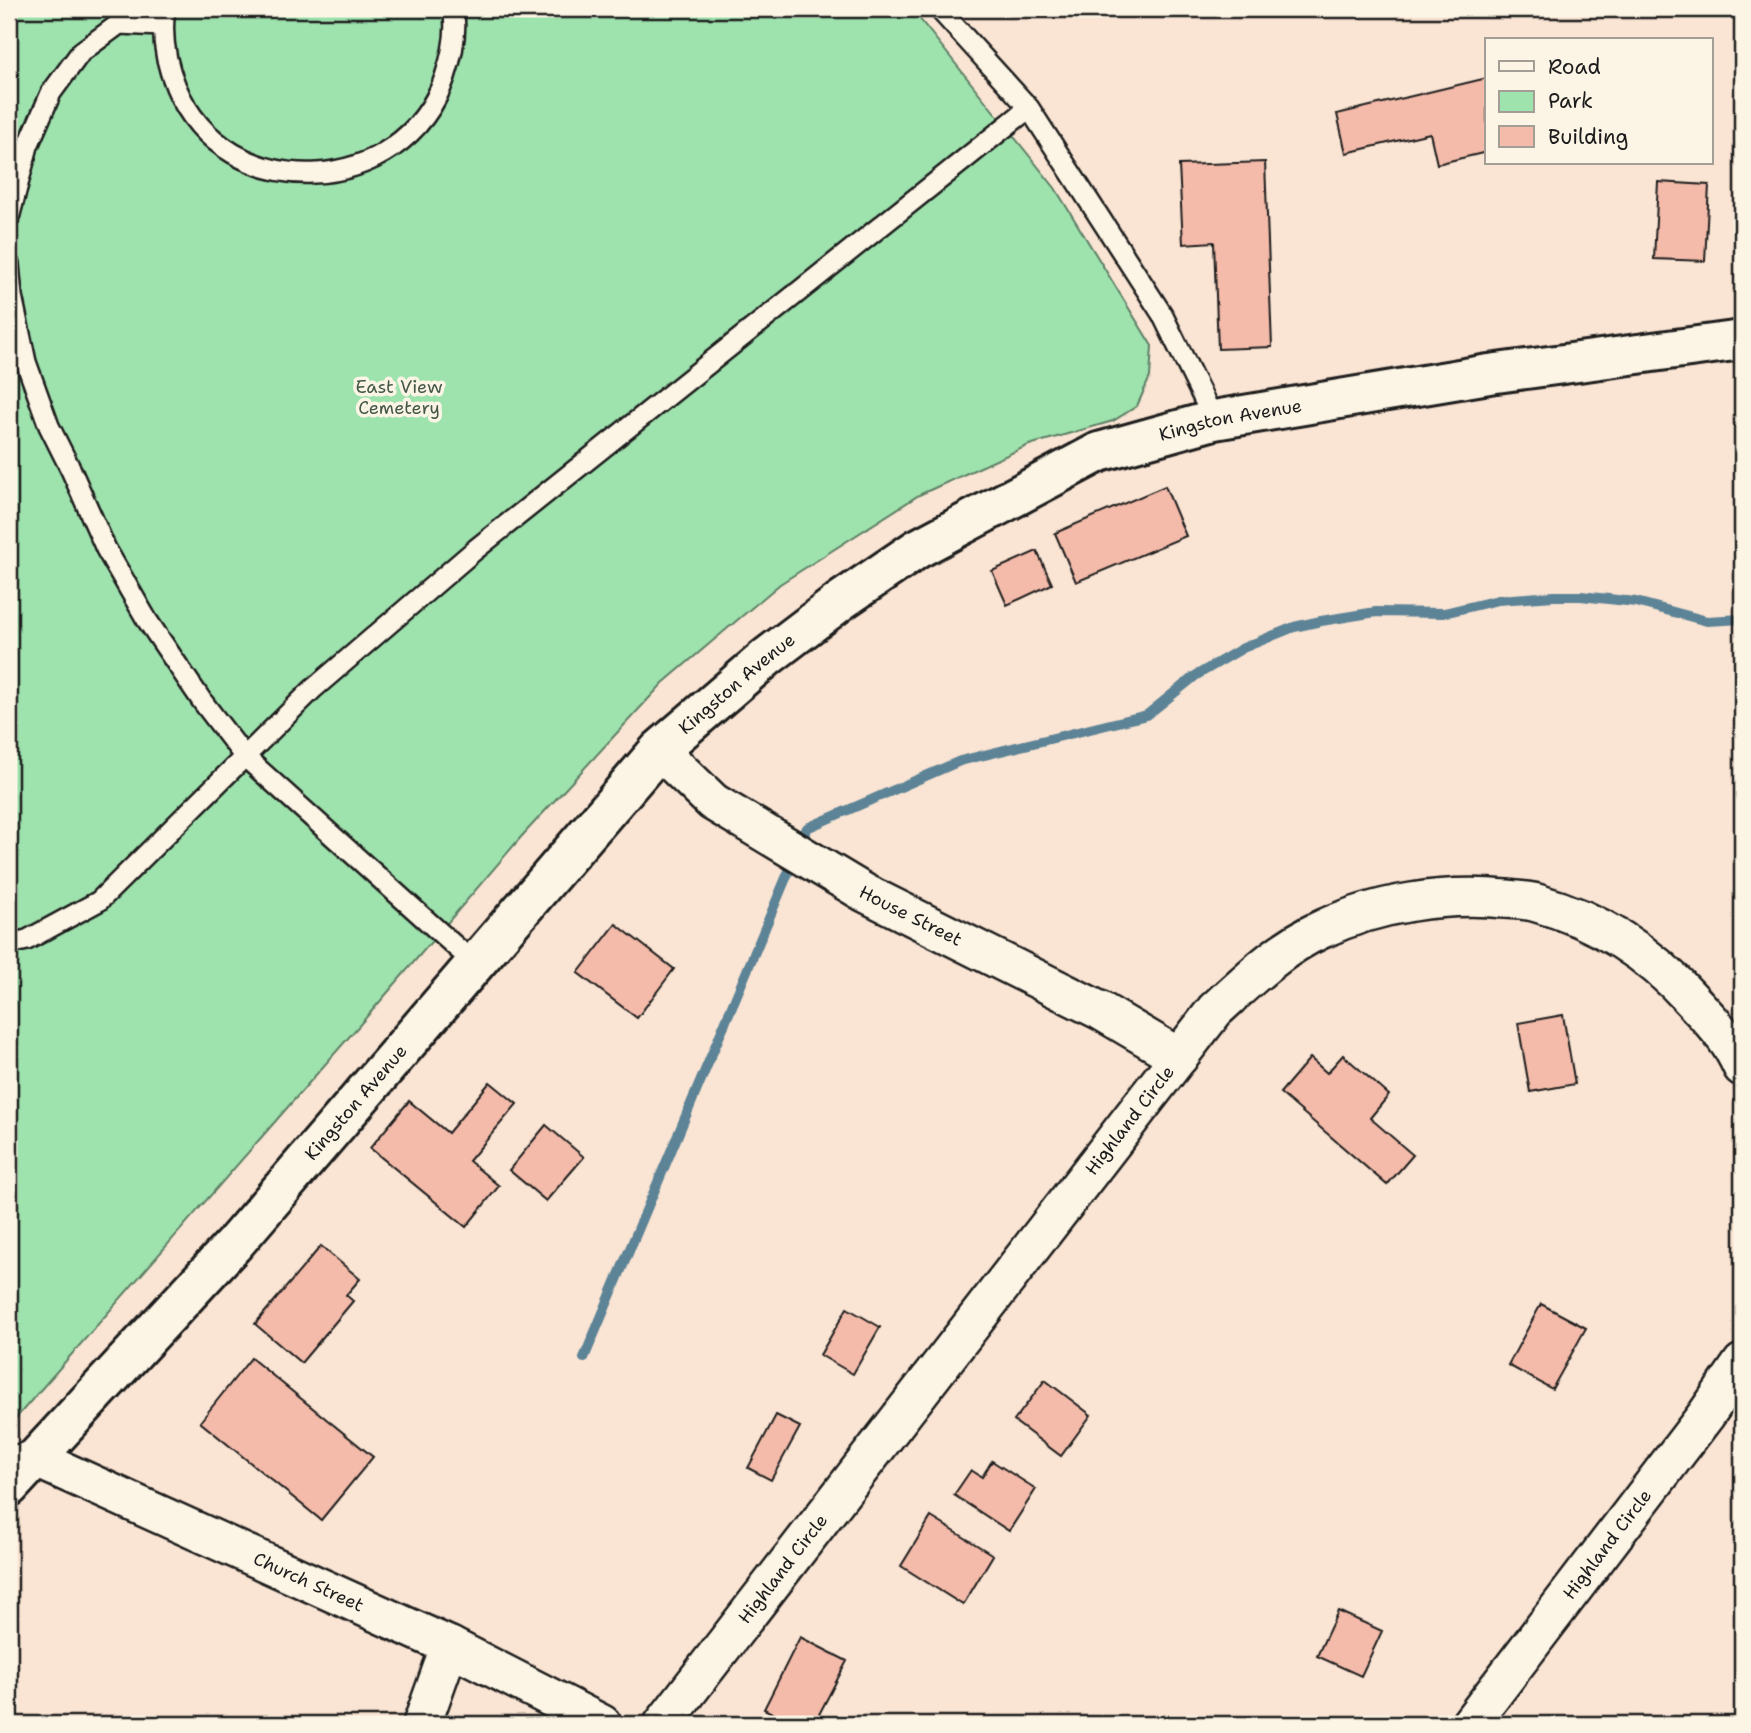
<svg xmlns="http://www.w3.org/2000/svg" width="1751" height="1733" font-family="'Shantell Sans',sans-serif">
  <style>
    .green { fill: #9ee2ae; stroke: #5d7f65; stroke-width: 2 }
    .lines { fill: none; stroke-linecap: round; stroke-linejoin: round }
    .stream { stroke: #5c8396; stroke-width: 10 }
    .building { fill: #f4bbaa; stroke: #1c1c1c; stroke-width: 2 }
    .service-casing { stroke: #1c1c1c; stroke-width: 24 }
    .minor-casing { stroke: #1c1c1c; stroke-width: 42 }
    .tertiary-casing { stroke: #1c1c1c; stroke-width: 44 }
    .service { stroke: #fcf5e5; stroke-width: 19 }
    .minor { stroke: #fcf5e5; stroke-width: 37 }
    .tertiary { stroke: #fcf5e5; stroke-width: 38 }
    .labels { text-anchor: middle; dominant-baseline: central; stroke-width: 7; stroke-linejoin: round; paint-order: stroke }
    .park-label { font-size: 18px; fill: #435748; stroke: #fcf5e5 }
    .street-label { font-size: 18px; fill: #1c1c1c; stroke: #fcf5e5 }
  </style>
  <rect width="100%" height="100%" fill="#fae4d3"/>
  <filter id="ink" filterUnits="userSpaceOnUse"><feTurbulence type="fractalNoise" baseFrequency=".0143" numOctaves="2"/><feDisplacementMap in="SourceGraphic" scale="14" xChannelSelector="R" yChannelSelector="G"/><feConvolveMatrix kernelMatrix="1 2 1 2 8 2 1 2 1" color-interpolation-filters="sRGB"/></filter>
  <g filter="url(#ink)">
    <path class="green" d="M9 9H930L919 18 1055 188 1152 346 1150 377 1137 406 1113 421 1029 445 919 495 780 584 663 683 521 837 377 1005 9 1426Z"/>
    <g class="lines">
      <path class="stream" d="M584 1358 807 828 960 761 1147 715 1195 676 1243 648 1294 627 1321 621 1376 612 1444 613 1498 600 1554 596H1581L1636 602 1707 621 1742 619"/>
    </g>
    <path class="building" d="M1487 78V152L1437 164 1430 133 1346 153 1337 114Z
      M1265 162 1272 347 1218 349 1214 242 1183 244 1179 165Z
      M1658 182 1709 185 1705 261 1654 259Z
      M1165 486 1186 536 1076 582 1055 533Z
      M1037 551 1052 584 1007 605 992 571Z
      M616 924 674 969 637 1018 578 973Z
      M1563 1015 1575 1084 1530 1092 1518 1023Z
      M1343 1055 1389 1095 1370 1118 1413 1155 1387 1185 1280 1093 1310 1058 1327 1073Z
      M490 1082 517 1104 469 1161 499 1186 466 1227 370 1148 409 1101 448 1133Z
      M546 1125 584 1157 546 1201 509 1170Z
      M321 1246 360 1279 346 1295 353 1301 301 1363 255 1324Z
      M1541 1304 1586 1328 1552 1389 1508 1365Z
      M847 1308 880 1327 853 1374 820 1355Z
      M251 1358 373 1457 321 1520 200 1422Z
      M1045 1380 1091 1415 1061 1456 1014 1421Z
      M776 1415 800 1427 771 1480 748 1468Z
      M992 1461 1036 1489 1009 1531 954 1495 971 1470 982 1477Z
      M931 1517 993 1555 963 1605 901 1566Z
      M1338 1611 1382 1631 1361 1676 1317 1656Z
      M800 1637 847 1661 814 1724H794L764 1709Z"/>
    <g class="lines">
      <defs>
        <path id="service" d="M165 9C161 36 165 61 176 87 226 207 403 200 445 77 452 56 458 31 453 9
          M939 9 1029 108 1162 314 1214 420
          M9 218 28 146 51 93 81 52 119 24 162 26
          M9 264 12 296 26 362 49 426 71 470 106 549 147 620 202 701 244 756 475 964
          M9 944 27 940 99 901 313 689 476 549 1029 108"/>
        <g id="minor">
          <path id="s1" d="M659 750 713 802 865 893 1101 1011 1179 1057"/>
          <path id="s2" d="M9 1466 37 1459 450 1646 602 1724"/>
          <path d="M422 1724 450 1646"/>
          <path id="s3" d="M663 1724 1215 1010C1247 981 1280 948 1320 930 1377 903 1444 893 1506 899 1516 900 1527 900 1537 903 1598 920 1650 953 1692 1000 1712 1022 1730 1039 1742 1067"/>
          <path id="s4" d="M1470 1724 1706 1415 1742 1363"/>
        </g>
        <g id="tertiary">
          <path id="s5" d="M9 1487 235 1243 659 750 767 657 842 600 917 549 1099 452 1214 420 1489 374 1742 340"/>
        </g>
      </defs>
      <use href="#service" class="service-casing"/>
      <use href="#minor" class="minor-casing"/>
      <use href="#tertiary" class="tertiary-casing"/>
      <use href="#service" class="service"/>
      <use href="#minor" class="minor"/>
      <use href="#tertiary" class="tertiary"/>
    </g>
  </g>
  <g class="labels">
    <g class="park-label">
      <text x="399" y="387">East View<tspan x="399" dy="21">Cemetery</tspan></text>
    </g>
    <g class="street-label">
      <text stroke="none"><textPath href="#s5" startOffset="1652">Kingston Avenue</textPath></text>
      <text stroke="none"><textPath href="#s5" startOffset="1085">Kingston Avenue</textPath></text>
      <text stroke="none"><textPath href="#s1" startOffset="303">House Street</textPath></text>
      <text stroke="none"><textPath href="#s5" startOffset="518">Kingston Avenue</textPath></text>
      <text stroke="none"><textPath href="#s3" startOffset="763">Highland Circle</textPath></text>
      <text stroke="none"><textPath href="#s4" startOffset="226">Highland Circle</textPath></text>
      <text stroke="none"><textPath href="#s3" startOffset="196">Highland Circle</textPath></text>
      <text stroke="none"><textPath href="#s2" startOffset="327">Church Street</textPath></text>
    </g>
  </g>
  <rect width="1751" height="1733" fill="none" stroke="#fcf5e5" stroke-width="35"/>
  <rect x="18" y="18" width="1716" height="1698" fill="none" stroke="#1c1c1c" stroke-width="2.5" filter="url(#ink)"/>
  <rect x="1485" y="38" width="228" height="126" fill="#fcf5e5" stroke="#a29e95" stroke-width="2"/>
  <rect x="1499" y="61" width="35" height="10" fill="#fcf5e5" stroke="#a29e95" stroke-width="2"/>
  <text x="1548" y="74" font-size="21" fill="#1c1c1c">Road</text>
  <rect x="1499" y="91" width="35" height="21" fill="#9ee2ae" stroke="#a29e95" stroke-width="2"/>
  <text x="1548" y="108" font-size="21" fill="#1c1c1c">Park</text>
  <rect x="1499" y="126" width="35" height="21" fill="#f4bbaa" stroke="#a29e95" stroke-width="2"/>
  <text x="1548" y="144" font-size="21" fill="#1c1c1c">Building</text>
</svg>
